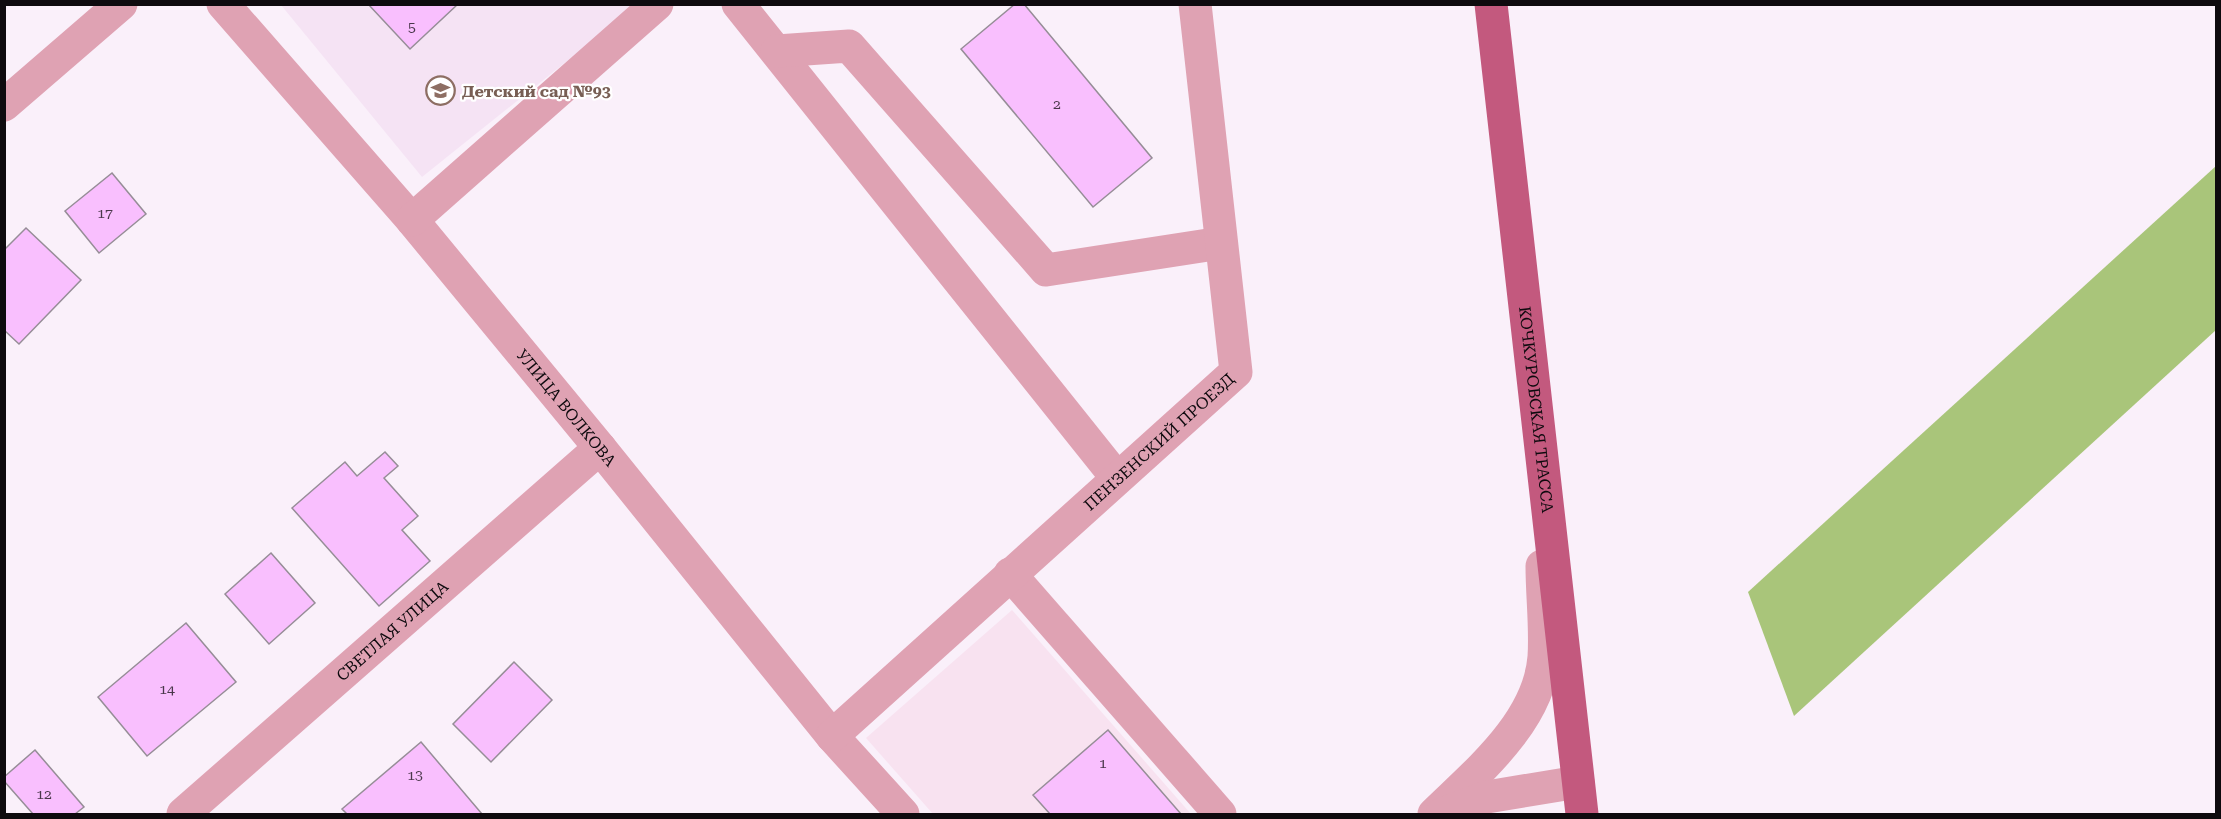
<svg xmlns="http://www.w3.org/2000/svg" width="2221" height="819" font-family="'Roboto Serif',serif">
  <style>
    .commercial { fill: #f8e2f0 }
    .education { fill: #f5e3f4 }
    .forest { fill: #a9c57a }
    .building { fill: #f9bffe; stroke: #968d97; stroke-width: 1.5 }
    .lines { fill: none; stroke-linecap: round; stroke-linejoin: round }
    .minor { stroke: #dfa2b3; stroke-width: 33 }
    .major { stroke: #c3597e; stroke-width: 33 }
    .labels { text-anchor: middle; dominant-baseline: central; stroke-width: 4.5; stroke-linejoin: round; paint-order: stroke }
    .number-label { font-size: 14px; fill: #49374a }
    .education-label { font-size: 16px; font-weight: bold; fill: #785e54; stroke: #fff; text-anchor: start }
    .street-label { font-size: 16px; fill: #0e0a0e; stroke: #fff }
  </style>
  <rect width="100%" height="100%" fill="#faf0fa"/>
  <path class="commercial" d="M1012 610 1191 814H933L866 738Z"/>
  <path class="education" d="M281 5H637L422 177Z"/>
  <path class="forest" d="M2216 166V330L1794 716 1748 592Z"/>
  <path class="building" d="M368 4H458L410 49Z
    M1015 4H1024L1152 158 1093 207 961 49Z
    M112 173 146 214 99 253 65 211Z
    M26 228 81 280 19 344 4 330V250Z
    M385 452 398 466 384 478 418 516 402 530 430 561 379 606 292 508 345 462 357 476Z
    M271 553 315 603 269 644 225 594Z
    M186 623 236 682 147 756 98 697Z
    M514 662 552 700 491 762 453 724Z
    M1108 730 1181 814H1050L1033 795Z
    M421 742 482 814H347L342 809Z
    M35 750 84 807 75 814H33L4 781V777Z"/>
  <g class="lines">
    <g class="minor">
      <path id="s1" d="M223 4 412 220 600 448 832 736 903 814"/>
      <path d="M738 4 1117 478"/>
      <path d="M777 51 849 46 1046 270 1221 243"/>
      <path d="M4 105 121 4"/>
      <path d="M412 220 657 4"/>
      <path d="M1010 574 1220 814"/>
      <path id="s2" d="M832 736 1236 372 1195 4"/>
      <path id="s3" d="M183 814 600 448"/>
      <path d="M1434 814C1477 772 1539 722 1544 657 1546 627 1542 596 1542 566"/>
      <path d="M1442 814 1487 797 1578 782"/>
    </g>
    <path class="major" id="s4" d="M1491 4 1582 814"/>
  </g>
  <defs>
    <symbol id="school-ring" viewBox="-11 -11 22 22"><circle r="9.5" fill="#fff" stroke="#8d6e63" stroke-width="1.5"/><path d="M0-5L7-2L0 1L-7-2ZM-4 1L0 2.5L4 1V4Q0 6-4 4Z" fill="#8d6e63"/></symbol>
  </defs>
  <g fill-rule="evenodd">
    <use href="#school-ring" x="424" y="74" width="33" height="33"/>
  </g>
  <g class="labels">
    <g class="number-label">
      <text x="412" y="27">5</text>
      <text x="1057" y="104">2</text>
      <text x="105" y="213">17</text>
      <text x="167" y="689">14</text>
      <text x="1103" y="763">1</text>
      <text x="415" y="775">13</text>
      <text x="44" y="794">12</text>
    </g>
    <g class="education-label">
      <text x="462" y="91">Детский сад №93</text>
    </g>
    <g class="street-label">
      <text stroke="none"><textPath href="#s1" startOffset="530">УЛИЦА ВОЛКОВА</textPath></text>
      <text stroke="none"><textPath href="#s4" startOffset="408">КОЧКУРОВСКАЯ ТРАССА</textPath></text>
      <text stroke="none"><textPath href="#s2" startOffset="440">ПЕНЗЕНСКИЙ ПРОЕЗД</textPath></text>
      <text stroke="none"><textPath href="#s3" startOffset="278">СВЕТЛАЯ УЛИЦА</textPath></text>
    </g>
  </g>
  <rect width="2221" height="819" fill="none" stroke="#0e0a0e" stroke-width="12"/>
</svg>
